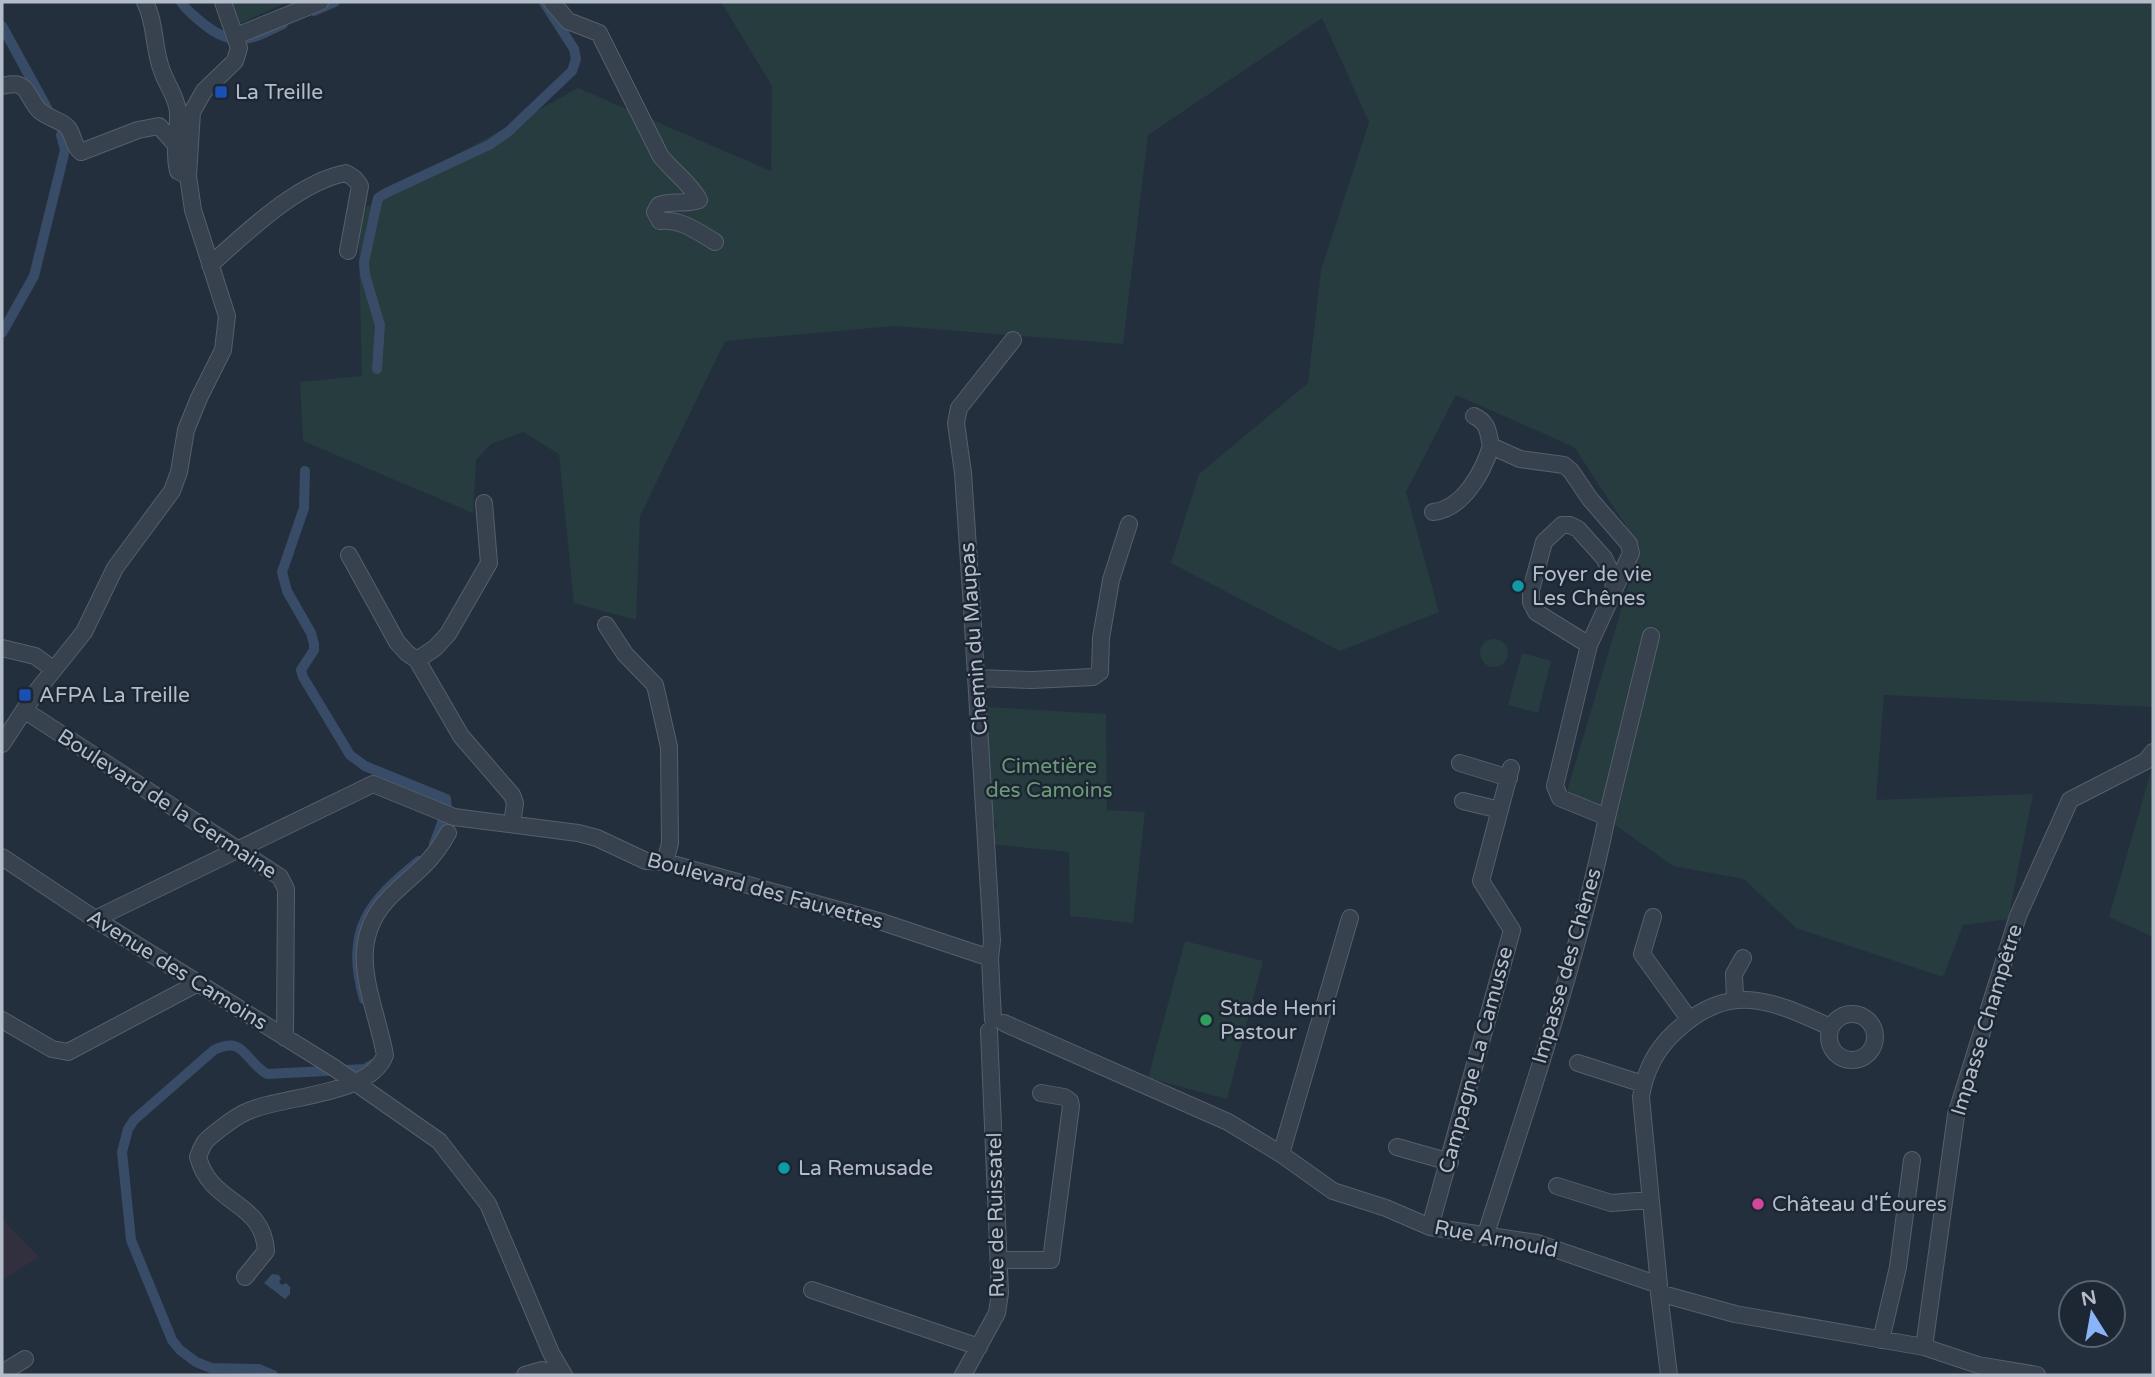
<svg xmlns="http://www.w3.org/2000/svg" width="2155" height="1377" font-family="'Varela Round',sans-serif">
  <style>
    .medical { fill: #32303f }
    .green { fill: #263c3f }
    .water { fill: #394c67 }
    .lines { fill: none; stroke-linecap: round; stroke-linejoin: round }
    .canal { stroke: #394c67; stroke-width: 10 }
    .minor-casing { stroke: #565f6c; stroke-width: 18 }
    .minor { stroke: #38414e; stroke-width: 16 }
    .transit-dot { fill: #1a4fb4; stroke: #1d2633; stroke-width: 2.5 }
    .culture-dot { fill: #0f9aa8; stroke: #1d2633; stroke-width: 2.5 }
    .leisure-dot { fill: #2e9e5b; stroke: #1d2633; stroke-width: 2.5 }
    .hotel-dot { fill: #d1479c; stroke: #1d2633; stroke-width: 2.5 }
    .labels { text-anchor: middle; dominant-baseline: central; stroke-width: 5; stroke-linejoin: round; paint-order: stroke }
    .poi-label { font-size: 21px; fill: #b4bcc9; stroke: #1d2633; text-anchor: start }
    .street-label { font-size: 21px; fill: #b4bcc9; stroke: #1d2633 }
    .park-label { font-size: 21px; fill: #6b9a76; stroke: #1d2633 }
  </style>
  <rect width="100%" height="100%" fill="#242f3e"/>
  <path class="medical" d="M2 1219 39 1257 2 1280Z"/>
  <path class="green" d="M230 2H281L283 4 239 24Z
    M721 2H2153V707L1884 695 1876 800 2033 794 2008 919 1963 925 1943 977 1796 928 1744 879 1673 866 1567 791 1640 547 1574 447 1456 395 1406 492 1439 612 1340 651 1171 563 1199 474 1308 383 1321 270 1369 122 1322 18 1148 135 1123 344 894 326 725 341 640 516 636 620 574 603 559 454 523 432 491 444 476 460 473 513 303 441 300 382 362 376 358 212 436 166 578 88 771 171 772 86Z
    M1480 653a14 14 0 1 1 28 0a14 14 0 1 1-28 0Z
    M1522 653 1551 661 1538 713 1508 705Z
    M986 707 1106 714 1107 810 1145 812 1133 923 1070 916 1069 852 990 844 996 825 987 802 992 801Z
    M2153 764V937L2109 917Z
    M1185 941 1263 961 1227 1099 1148 1078Z"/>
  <path class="water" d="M272 1274 279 1275 281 1279 279 1282 282 1285 286 1283 290 1287V1294L285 1299 264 1283Z"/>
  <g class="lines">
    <path class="canal" d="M181 2C187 11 196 18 205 25 235 49 253 39 283 24
      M314 11 335 2
      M2 26 47 108
      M2 333 34 276 65 150 61 135
      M377 369 380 325 365 275 364 262 378 198 386 193 489 145 508 132 572 71 576 59 574 49 544 2
      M305 471 304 508 282 572 287 591 311 633 314 644V650L301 670 303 677 350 755 365 766 446 799 447 810 434 844
      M364 999C344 931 368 902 419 861
      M273 1375 259 1369 211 1368 196 1362 180 1350 172 1340 131 1240 122 1152 128 1129 134 1120 214 1050C245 1035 244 1061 267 1074L365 1069 373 1064"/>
    <defs>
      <path id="minor" d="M145 2C156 23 153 48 162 71 167 85 176 96 178 111 179 132 173 151 178 171L188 176
        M552 2 568 21 599 33 660 155C671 170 692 185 699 200 686 205 672 200 659 205L655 212 660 221C681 219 697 231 715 242
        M236 36 320 2
        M2 86C7 85 13 83 19 85 28 88 32 104 40 111 48 118 63 121 68 128 74 136 73 146 81 152L138 130 159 126 176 145
        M210 265C246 233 298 182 346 173L355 179 360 186 348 251
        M1474 416C1488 422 1488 432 1491 446L1520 459 1564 465 1571 471 1590 499 1629 544 1631 553 1615 588
        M1433 512C1463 509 1483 472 1491 446
        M349 555 397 642 407 653 417 660 461 736 512 795 515 803 512 824
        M606 625 625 654 655 685 669 747 670 843 665 862
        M2 648 35 656 53 669
        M417 660 435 648 448 634 489 563 484 503
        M977 678 1032 680 1093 677 1100 672 1101 638 1111 580 1129 524
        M24 710 280 877 286 889 285 1038
        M2 744 36 692 84 632 115 568 172 491 179 472 186 430 199 398 223 350 227 316 193 210 188 176 192 112 204 91 235 61 239 48 223 2
        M1460 763 1509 778
        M1463 801 1500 810
        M1607 817 1651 636
        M2 857 95 919 333 1067 439 1141 488 1204 551 1353 564 1375
        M1653 917 1642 954 1689 1019
        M95 919 373 784 454 817 578 833 597 838 646 861 665 862 882 922 990 958 993 1020
        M990 958 992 941 971 593 963 473 956 423 959 408 1013 340
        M1735 999 1734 974 1743 958
        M1829 1037a23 23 0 1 1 46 0a23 23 0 1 1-46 0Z
        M2 1020 52 1049 68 1052 198 983
        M1004 1023 1228 1122 1281 1154 1333 1191 1386 1208 1430 1227 1537 1243 1659 1285V1293L1735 1314 1924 1347 1978 1365 2037 1375
        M1578 1063 1643 1084
        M1397 1147 1450 1162
        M1281 1154 1350 918
        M1557 1186 1611 1203 1650 1200
        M1430 1227 1512 930 1481 881 1511 768
        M1485 1237C1529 1099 1578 960 1607 817L1560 798 1555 786 1589 645 1613 593 1614 579 1604 558 1578 529 1570 525H1562L1544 542 1531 590V602L1536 612 1589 645
        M1000 1260H1051L1071 1106 1070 1101 1064 1097 1041 1093
        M245 1277 266 1251C263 1200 211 1206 198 1157 200 1152 202 1146 205 1142 211 1135 235 1117 244 1113 278 1095 370 1097 385 1055 374 996 341 942 394 893 417 871 432 862 448 833
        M1659 1285 1641 1097C1645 1070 1656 1049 1676 1031 1730 981 1771 1000 1830 1027
        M812 1290 979 1347
        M1659 1293 1669 1375
        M1881 1340 1898 1267 1912 1160
        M1924 1347 1956 1115 2018 916 2070 800 2146 761 2153 752
        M2 1373 25 1359
        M525 1375 542 1370 564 1375
        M963 1375 997 1313 1000 1293 989 1031"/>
    </defs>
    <use href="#minor" class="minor-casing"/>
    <use href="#minor" class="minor"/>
  </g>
  <g class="transit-dot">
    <rect x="214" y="85" width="14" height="14" rx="3.5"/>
    <rect x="18" y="688" width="14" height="14" rx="3.5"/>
  </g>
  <g class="culture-dot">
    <circle cx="1518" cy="586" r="7"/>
    <circle cx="784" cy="1168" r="7"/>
  </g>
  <circle class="leisure-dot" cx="1206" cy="1020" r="7"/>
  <circle class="hotel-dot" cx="1758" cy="1204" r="7"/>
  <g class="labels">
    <g class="poi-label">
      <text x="235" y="92">La Treille</text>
      <text x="1532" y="574">Foyer de vie<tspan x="1532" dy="24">Les Chênes</tspan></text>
      <text x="39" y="695">AFPA La Treille</text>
      <text x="1220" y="1008">Stade Henri<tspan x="1220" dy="24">Pastour</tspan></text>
      <text x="798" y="1168">La Remusade</text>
      <text x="1772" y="1204">Château d'Éoures</text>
    </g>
    <g class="street-label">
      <text transform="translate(974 639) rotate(-94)">Chemin du Maupas</text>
      <text transform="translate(167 804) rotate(33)">Boulevard de la Germaine</text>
      <text transform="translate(765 891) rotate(15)">Boulevard des Fauvettes</text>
      <text transform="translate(1567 966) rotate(-74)">Impasse des Chênes</text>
      <text transform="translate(177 970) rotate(32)">Avenue des Camoins</text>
      <text transform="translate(1987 1020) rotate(-73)">Impasse Champêtre</text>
      <text transform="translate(1476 1060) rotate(-75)">Campagne La Camusse</text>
      <text transform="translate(996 1215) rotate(-91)">Rue de Ruissatel</text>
      <text transform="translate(1496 1239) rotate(11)">Rue Arnould</text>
    </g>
    <g class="park-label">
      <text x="1049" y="766">Cimetière<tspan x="1049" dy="24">des Camoins</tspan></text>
    </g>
  </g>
  <rect width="2155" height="1377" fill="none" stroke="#b4bcc9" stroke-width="7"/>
  <g transform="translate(2092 1314) rotate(349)"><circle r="33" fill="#1d2633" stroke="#59626f" stroke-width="2"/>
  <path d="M0-5L12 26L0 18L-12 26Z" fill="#8ab4f8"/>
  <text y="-10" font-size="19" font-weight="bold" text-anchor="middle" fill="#b4bcc9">N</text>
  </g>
</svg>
